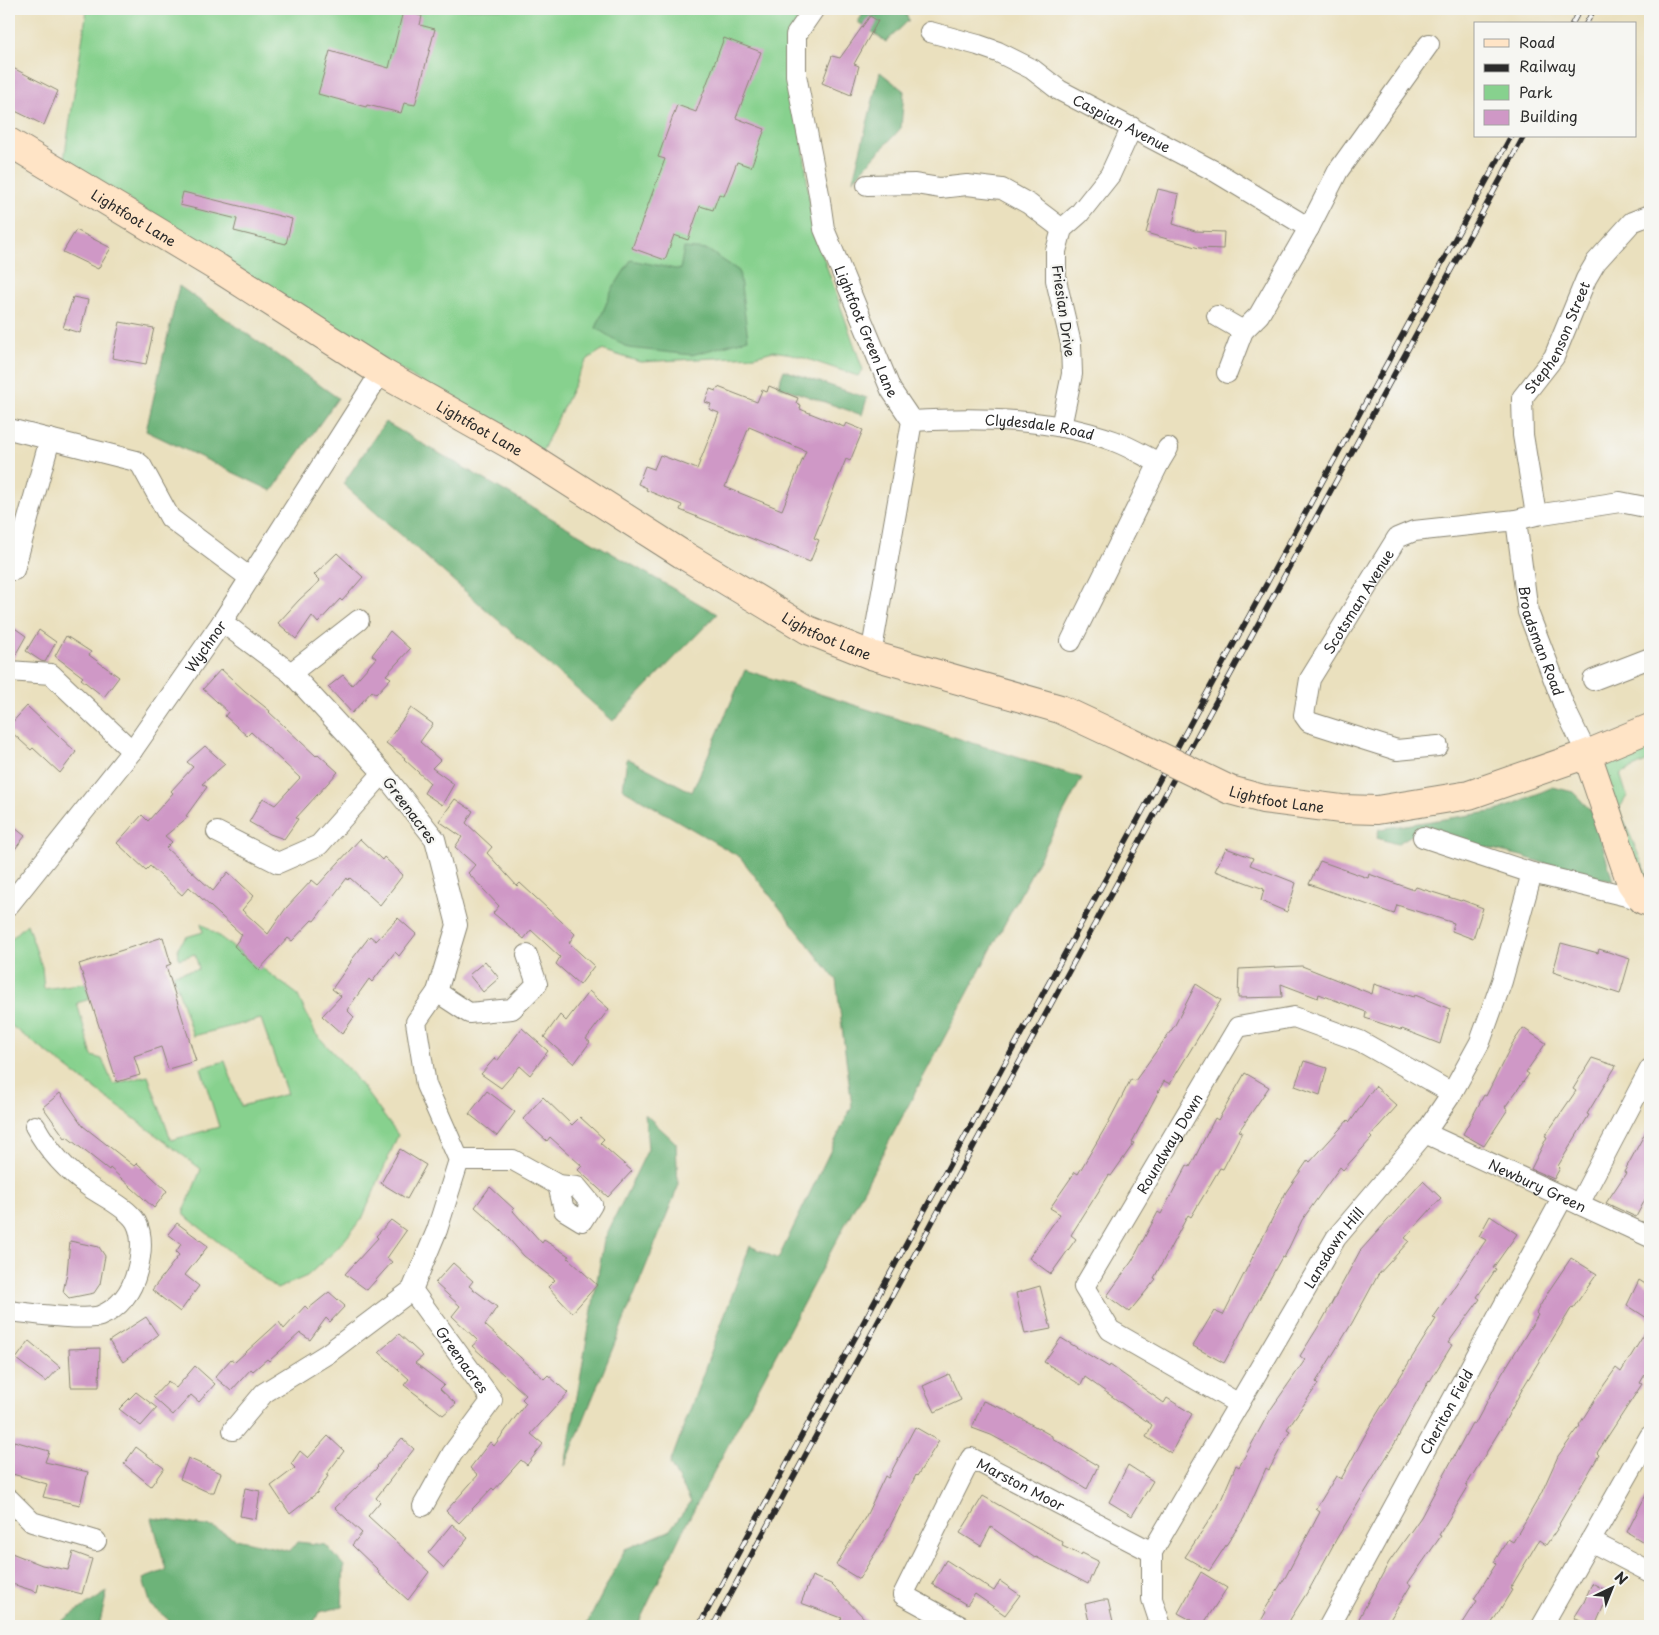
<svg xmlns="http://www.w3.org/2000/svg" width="1659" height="1635" font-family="'Playpen Sans',sans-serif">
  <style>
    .green { fill: #87d18e; stroke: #597e5c }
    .forest { fill: #6db379; stroke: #4c6f52 }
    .building { fill: #cf98c6; fill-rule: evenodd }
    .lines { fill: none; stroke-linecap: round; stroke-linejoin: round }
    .street-casing { stroke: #8a8674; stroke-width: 22 }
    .secondary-casing { stroke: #8a8674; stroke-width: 30 }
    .street { stroke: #fff; stroke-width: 20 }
    .secondary { stroke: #ffe4c6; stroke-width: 28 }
    .rail-casing { stroke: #2b2b2b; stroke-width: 5.5 }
    .rail { stroke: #f6f6f2; stroke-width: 4; stroke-dasharray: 11; stroke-linecap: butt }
    .secondary-bridge-casing { stroke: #8a8674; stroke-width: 30; stroke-linecap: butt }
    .secondary-bridge { stroke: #ffe4c6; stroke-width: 28 }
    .labels { text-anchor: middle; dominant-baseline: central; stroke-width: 4.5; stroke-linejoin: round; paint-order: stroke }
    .street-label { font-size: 14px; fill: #2b2b2b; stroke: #f6f6f2 }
  </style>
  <rect width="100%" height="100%" fill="#f6f6f2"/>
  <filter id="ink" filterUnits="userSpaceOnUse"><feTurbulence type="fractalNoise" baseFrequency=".02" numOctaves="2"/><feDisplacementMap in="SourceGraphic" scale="10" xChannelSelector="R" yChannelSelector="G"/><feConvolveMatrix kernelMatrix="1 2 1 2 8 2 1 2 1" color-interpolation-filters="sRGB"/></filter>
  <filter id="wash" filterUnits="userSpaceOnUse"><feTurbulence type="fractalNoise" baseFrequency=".0096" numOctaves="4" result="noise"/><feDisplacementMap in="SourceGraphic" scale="20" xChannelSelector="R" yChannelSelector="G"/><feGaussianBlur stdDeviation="1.12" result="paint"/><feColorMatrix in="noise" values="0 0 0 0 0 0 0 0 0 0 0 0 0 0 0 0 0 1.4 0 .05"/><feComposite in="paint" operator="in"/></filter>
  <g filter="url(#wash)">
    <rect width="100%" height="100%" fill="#eae0be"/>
    <path class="green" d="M87 9H805L791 33 812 225 863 370 858 376 792 354 773 351 755 356 640 362 602 350 588 359 582 368 540 456 64 160Z
      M1650 745V760L1620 774 1627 796 1619 809 1647 875 1650 879V888L1630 859 1603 770 1608 764Z
      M201 923 297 994 316 1034 352 1073 398 1135 362 1219 337 1249 307 1276 277 1289 183 1214 201 1169 9 1024V941L27 924 42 967 44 989 85 983 90 999 77 1003 92 1056 102 1059 113 1084 148 1076 171 1140 219 1127 201 1068 225 1061 241 1106 287 1094 261 1019 193 1036 173 974 199 969 195 954 179 959 178 947 186 937 203 932Z"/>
    <path class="forest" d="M866 9H903L909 20 886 42 858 22Z
      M880 72 904 91 901 128 853 180Z
      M684 248 708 250 739 271 748 339 692 355 628 348 596 328 612 290 631 260 680 270Z
      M179 286 338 398 272 491 146 431Z
      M784 370 867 398 862 415 778 386Z
      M385 422 717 614 613 721 343 484Z
      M745 670 1082 778 684 1528 637 1626H586L625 1549 669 1531 691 1502 670 1464 750 1246 778 1259 852 1106 836 980 740 857 623 789 627 758 692 792Z
      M1553 787 1573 792 1593 813 1613 881 1582 875 1521 856 1418 831 1397 844 1377 838 1379 829 1497 811Z
      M645 1114 676 1143 678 1187 565 1466 604 1240 648 1149Z
      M152 1518 212 1527 236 1539 290 1551 297 1542 326 1545 344 1566 342 1607 319 1612 312 1626H176L151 1605 143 1579 166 1570Z
      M107 1592 99 1626H54Z"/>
    <g id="blocks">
      <path class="building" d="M403 11 422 16 420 25 435 29 415 105 404 103 401 113 367 105 366 107 318 94 330 51 389 68Z
        M870 16 878 21 854 64 859 66 851 95 822 83 832 56 840 58Z
        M724 38 761 52 736 118 765 129 751 167 737 162 724 196 719 194 713 210 700 206 688 240 674 235 665 260 632 248 665 159 658 157 677 105 696 112Z
        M9 66 58 91 44 125 9 108Z
        M1158 189 1179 194 1173 224 1195 231 1224 232 1223 249 1199 248 1146 233Z
        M183 192 292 219 286 244 234 231 237 219 180 205Z
        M76 230 111 248 98 269 63 252Z
        M73 297 88 300 80 333 63 328Z
        M120 322 154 328 146 364 112 358Z
        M769 386 798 398 796 403 801 405 800 409 844 427 846 423 863 430 850 461 846 459 814 538 819 540 810 562 680 510 682 505 646 490 647 488 638 484 645 466 654 469 660 455 697 469 719 413 709 409 711 404 705 402 710 389 716 391 718 387 757 402 762 390 767 392ZM749 427 806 451 782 510 725 487Z
        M337 553 363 577 342 601 340 599 318 623 312 616 296 639 278 623 299 600 320 581 314 575Z
        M9 624 26 636 13 659H9Z
        M39 630 56 642 45 662 41 661 26 651Z
        M390 631 410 649 386 675 391 678 376 694 372 691 352 713 328 687 343 675 352 685 376 658 372 655Z
        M66 636 91 652 89 655 119 677 104 697 81 679 83 677 55 656Z
        M221 669 245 691 270 711 269 712 316 756 318 754 338 772 296 818 298 819 284 839 270 834 249 822 263 798 275 805 300 778 251 732 247 736 225 716 228 712 203 689Z
        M27 706 76 752 60 773 33 748 31 750 9 730V726Z
        M411 708 433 724 420 742 440 760 432 768 454 784 442 805 424 793 430 783 404 759 405 758 386 743Z
        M205 746 225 764 202 784 207 787 186 816 188 817 165 836 172 842 166 848 213 891 228 872 254 896 242 910 268 934 286 908 312 880 318 885 360 839 382 860 384 857 403 875 380 905 350 878 348 880 347 878 314 921 312 920 292 941 288 938 259 970 234 946 242 935 189 887 182 895 150 866 146 870 117 843 142 815 148 821 173 793 171 791 193 767 187 762Z
        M455 799 473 811 466 823 492 847 487 853 517 886 520 883 575 934 569 943 594 966 580 985 556 964 560 957 531 930 524 939 493 913 499 906 468 873 475 865 455 847 462 837 439 821Z
        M9 823 25 836 9 857Z
        M1226 848 1253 858 1250 865 1296 883 1287 912 1261 901 1264 889 1215 871Z
        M1320 861 1368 878 1369 874 1414 890 1416 887 1461 901 1462 900 1483 908 1473 939 1452 931 1454 923 1397 905 1394 914 1309 884Z
        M398 918 416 934 399 956 395 952 372 982 369 979 347 1010 354 1017 342 1034 322 1016 341 996 332 989 351 962H350L370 936 376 941Z
        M163 937 171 964 166 966 196 1061 168 1069 161 1047 134 1056 140 1075 117 1082 79 964Z
        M1561 943 1598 953 1599 949 1630 959 1620 994 1553 972Z
        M485 961 499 978 483 992 469 975Z
        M1302 966 1372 994 1374 984 1414 997 1415 995 1450 1009 1440 1044 1402 1029 1401 1030 1365 1018 1366 1012 1319 994 1318 998 1281 984 1282 997 1238 998 1239 969Z
        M1196 984 1221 1000 1170 1084 1164 1081 1132 1142 1134 1143 1111 1176 1109 1175 1071 1235 1076 1239 1051 1274 1029 1258 1060 1214 1050 1208 1075 1172 1078 1174 1108 1123 1131 1079 1135 1081 1175 1025Z
        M589 991 609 1009 586 1039 590 1042 574 1064 544 1037 560 1015 566 1021Z
        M522 1028 548 1051 530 1075 520 1066 501 1088 481 1074 495 1058 498 1060Z
        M1523 1028 1546 1043 1526 1072 1529 1074 1505 1107 1508 1109 1484 1146 1463 1134 1484 1095 1486 1096 1512 1044Z
        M1592 1058 1616 1066 1587 1114 1589 1115 1558 1166 1560 1168 1554 1179 1531 1169 1547 1137 1545 1136 1576 1091 1573 1089Z
        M1304 1061 1327 1068 1320 1095 1295 1086Z
        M1245 1073 1269 1087 1239 1131 1242 1132 1223 1169 1220 1168 1191 1217 1188 1215 1154 1278 1156 1279 1129 1312 1107 1296 1132 1261 1158 1212 1161 1214 1187 1165 1190 1167 1215 1118 1218 1120Z
        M1375 1086 1397 1106 1370 1136 1372 1138 1343 1170 1340 1167 1302 1220 1284 1258 1282 1257 1224 1363 1193 1346 1214 1311 1223 1315 1286 1192 1308 1160 1310 1162 1348 1120 1350 1122Z
        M487 1091 515 1112 497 1136 469 1114Z
        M60 1093 83 1126 134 1166 137 1163 167 1191 154 1208 110 1168 109 1170 67 1137 65 1138 43 1107Z
        M543 1097 572 1125 580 1117 604 1139 600 1143 632 1171 608 1197 578 1170 582 1166 550 1137 547 1141 523 1119Z
        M1650 1124V1182L1645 1192 1648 1194 1636 1217 1606 1203 1626 1173 1624 1172Z
        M400 1149 426 1165 407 1199 381 1183Z
        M1423 1181 1441 1198 1405 1238 1409 1241 1378 1275 1352 1323 1316 1382 1318 1384 1287 1429 1290 1431 1269 1470 1266 1468 1244 1518 1209 1571 1185 1557 1218 1507 1236 1465 1239 1467 1271 1409 1305 1360 1300 1356 1323 1319 1360 1251Z
        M490 1187 514 1209 513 1211 542 1243 544 1240 569 1256 568 1258 597 1285 572 1313 548 1287 555 1280 524 1256 501 1230 475 1207Z
        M1490 1216 1517 1234 1493 1268 1496 1269 1477 1297 1480 1299 1448 1343 1452 1345 1430 1381 1429 1380 1395 1443 1337 1538 1310 1588 1286 1626H1258L1266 1612 1264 1611 1286 1576 1320 1512 1316 1509 1336 1476 1341 1479 1375 1417 1436 1319 1433 1318 1486 1240 1479 1236Z
        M391 1220 406 1231 387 1258 392 1262 367 1290 345 1274 378 1238 376 1236Z
        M177 1223 208 1246 185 1275 199 1286 180 1312 152 1290 179 1255 176 1252 181 1244 168 1234Z
        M70 1241 99 1247 105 1256 100 1284 94 1293 69 1298 63 1292 67 1273Z
        M1571 1258 1597 1274 1573 1308 1572 1307 1524 1386 1503 1425 1466 1486 1468 1487 1439 1535 1441 1536 1408 1583 1411 1585 1386 1626H1355L1389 1562 1421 1517 1472 1423 1475 1424 1502 1374 1538 1315 1536 1313 1548 1292Z
        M453 1263 473 1281 469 1286 497 1307 485 1325 544 1379 548 1375 568 1393 531 1434 543 1444 527 1465 521 1460 494 1490 492 1488 459 1523 446 1511 478 1475 470 1468 490 1442 494 1446 526 1403 522 1399 526 1395 472 1346 478 1341 452 1316 460 1306 435 1283Z
        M1639 1280 1650 1287V1320L1627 1305Z
        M1040 1286 1051 1329 1025 1334 1016 1293Z
        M329 1292 345 1306 330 1322 326 1318 310 1340 300 1333 269 1361 267 1359 253 1371 251 1369 231 1391 215 1377 231 1359 235 1362 279 1322 284 1329 305 1306 308 1309Z
        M146 1317 158 1335 123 1362 109 1341Z
        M1650 1325V1366L1640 1383 1642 1384 1597 1453 1599 1455 1559 1524 1560 1525 1546 1545 1539 1540 1510 1589 1512 1590 1490 1626H1461L1477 1601 1474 1599 1496 1564 1494 1562 1508 1539 1513 1542 1541 1494 1558 1456 1580 1426 1579 1425 1604 1385 1616 1368 1621 1372Z
        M399 1334 423 1356 415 1363 444 1385 440 1389 456 1404 443 1415 404 1385 409 1379 379 1352Z
        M1061 1338 1109 1367 1110 1365 1164 1403 1167 1398 1192 1414 1171 1453 1146 1437 1152 1425 1085 1377 1081 1385 1044 1362Z
        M29 1341 60 1367 46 1382 16 1359Z
        M100 1348 99 1387H71L69 1349Z
        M195 1366 215 1384 199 1402 191 1395 173 1415 153 1397 168 1381 176 1388Z
        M949 1374 961 1400 935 1412 923 1386Z
        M136 1392 157 1408 141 1426 119 1409Z
        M983 1401 1004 1409 1052 1436V1438L1098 1466 1087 1489 1053 1468 991 1435 972 1428Z
        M915 1427 939 1441 917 1476 916 1475 882 1542 859 1579 836 1565 866 1516 885 1476 888 1478Z
        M328 1436 344 1451 326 1475 328 1476 317 1493 290 1514 271 1486 295 1468 291 1464 300 1451 308 1458Z
        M402 1438 414 1449 376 1498 380 1502 368 1516 429 1572 408 1600 378 1573 379 1571 352 1545 362 1533 335 1508 378 1467 377 1466Z
        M14 1441 49 1451 45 1462 88 1472 80 1505 43 1497 47 1484 9 1473V1458Z
        M136 1447 164 1468 151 1486 124 1464Z
        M188 1458 221 1473 214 1492H208L180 1479Z
        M1128 1465 1153 1481 1132 1516 1109 1502Z
        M1650 1487V1546L1627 1532Z
        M245 1488 260 1491 256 1519 240 1516Z
        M983 1496 1063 1542 1062 1546 1081 1555 1082 1553 1098 1561 1088 1584 1036 1557 1035 1558 991 1527 981 1546 960 1533Z
        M452 1524 468 1538 444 1568 428 1553Z
        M9 1552 42 1565 68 1570 73 1552 92 1559 82 1594 39 1583 37 1592 9 1583Z
        M946 1560 994 1591 1000 1581 1020 1595 1005 1615 975 1594 967 1605 932 1584Z
        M1201 1572 1227 1588 1202 1626 1178 1613Z
        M812 1576 831 1584 872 1626H835L842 1618 801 1603Z
        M1592 1583 1611 1593 1606 1607 1604 1605 1595 1626H1590L1574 1618 1584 1602Z
        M1102 1600H1108L1114 1626H1090L1085 1604Z"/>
    </g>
  </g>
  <g filter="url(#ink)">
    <use href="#blocks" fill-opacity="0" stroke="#8a8674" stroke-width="1"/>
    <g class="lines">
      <defs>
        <g id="street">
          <path id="s1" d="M814 9 796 35V75L819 194 824 229 891 390 912 421 871 655"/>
          <path id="s2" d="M930 32 978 45 998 52 1032 69 1059 90 1216 172 1309 228"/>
          <path d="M867 185 915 184 940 188 967 185 1002 189 1029 204 1062 229"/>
          <path d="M1217 316 1243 331"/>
          <path d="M1227 373 1243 331 1259 315 1309 228 1338 171 1429 44"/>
          <path id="s3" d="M912 421C979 417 1051 418 1114 441 1130 447 1145 456 1159 463"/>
          <path d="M1061 427 1072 374 1071 344 1056 280V251L1062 229 1079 214 1110 175 1132 127"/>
          <path d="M9 429 136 461 141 465 170 518 250 578"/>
          <path id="s4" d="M1536 515 1523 435 1522 398 1554 357 1586 279 1596 262 1632 222 1650 215"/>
          <path id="s5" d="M1516 520 1528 612 1566 711 1587 754"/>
          <path d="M14 570 50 439"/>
          <path d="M222 622 291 673 383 773 435 839 457 925 437 992 416 1022 426 1085 459 1160 437 1230 412 1290 327 1354 264 1393 233 1430"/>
          <path d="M1071 641 1159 463 1168 448"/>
          <path d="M9 671 51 674 132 751"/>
          <path d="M291 673 359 620"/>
          <path d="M1593 680 1650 658"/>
          <path id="s6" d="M1438 746 1397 750 1309 722 1304 715 1310 679 1397 538 1414 531 1516 520 1536 515 1620 502 1650 508"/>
          <path d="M217 832 278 863 319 845 383 773"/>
          <path d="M1423 837 1532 873 1643 900"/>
          <path id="s7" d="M9 905 132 751 222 622 381 372"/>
          <path d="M437 992 469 1013 512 1009 537 984 527 955"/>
          <path id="s8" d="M1425 1133 1650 1237"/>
          <path d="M459 1160H513L558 1185 577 1187 592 1205 582 1221 564 1210 558 1185"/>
          <path d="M1579 1204 1650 1069"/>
          <path id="s9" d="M412 1290 492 1400 452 1454 423 1506"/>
          <path d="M9 1311C27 1313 85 1321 100 1316 120 1308 132 1291 137 1271 141 1256 144 1237 136 1222 128 1208 104 1197 91 1188 68 1172 48 1150 35 1126"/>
          <path id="s10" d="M1239 1404 1110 1330 1084 1287 1238 1027 1294 1017 1360 1041 1452 1093"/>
          <path d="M9 1499 32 1522 96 1541"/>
          <path d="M1590 1541 1650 1572"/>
          <path id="s11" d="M960 1626 903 1595 971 1458 1152 1552"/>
          <path id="s12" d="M1161 1626 1152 1599V1552L1336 1238 1425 1133 1452 1093 1480 1042 1502 981 1532 873"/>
          <path id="s13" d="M1329 1626 1563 1197"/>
          <path d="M1542 1626 1650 1436"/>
        </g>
        <g id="secondary">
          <path id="s14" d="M9 142 218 268 381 372 516 448 682 554 808 630 871 655 1060 709 1124 739"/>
          <path d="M1587 754 1631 883 1643 900 1650 902"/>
          <path id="s15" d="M1230 790 1263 799 1341 809 1377 810 1469 795 1587 754 1650 728"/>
        </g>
      </defs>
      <use href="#street" class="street-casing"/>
      <use href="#secondary" class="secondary-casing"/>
      <use href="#street" class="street"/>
      <use href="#secondary" class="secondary"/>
      <defs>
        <path id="rail" d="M1572 24 1580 9
          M1586 24 1594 9
          M699 1626 802 1435 1511 136
          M713 1626 813 1441 1524 136"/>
      </defs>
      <use href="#rail" class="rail-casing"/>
      <use href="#rail" class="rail"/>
      <defs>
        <path id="secondary-bridge" d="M1124 739 1230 790"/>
      </defs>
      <use href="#secondary-bridge" class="secondary-bridge-casing"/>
      <use href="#secondary-bridge" class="secondary-bridge"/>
    </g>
  </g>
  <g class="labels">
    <g class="street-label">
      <text stroke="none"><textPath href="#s2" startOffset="214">Caspian Avenue</textPath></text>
      <text stroke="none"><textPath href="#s14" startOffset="146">Lightfoot Lane</textPath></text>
      <text transform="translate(1064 311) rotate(82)">Friesian Drive</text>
      <text stroke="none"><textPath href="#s1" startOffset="339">Lightfoot Green Lane</textPath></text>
      <text stroke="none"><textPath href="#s4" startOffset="189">Stephenson Street</textPath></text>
      <text stroke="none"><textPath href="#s14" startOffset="551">Lightfoot Lane</textPath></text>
      <text stroke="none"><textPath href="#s3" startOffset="128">Clydesdale Road</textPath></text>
      <text stroke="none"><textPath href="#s6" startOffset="270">Scotsman Avenue</textPath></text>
      <text stroke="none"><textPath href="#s14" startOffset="956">Lightfoot Lane</textPath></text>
      <text stroke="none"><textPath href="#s5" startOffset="124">Broadsman Road</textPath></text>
      <text stroke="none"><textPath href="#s7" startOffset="325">Wychnor</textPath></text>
      <text stroke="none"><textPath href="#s15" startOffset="48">Lightfoot Lane</textPath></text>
      <text transform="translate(410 810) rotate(53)">Greenacres</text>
      <text stroke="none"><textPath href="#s10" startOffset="366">Roundway Down</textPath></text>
      <text stroke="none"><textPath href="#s8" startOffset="124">Newbury Green</textPath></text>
      <text stroke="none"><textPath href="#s12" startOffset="430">Lansdown Hill</textPath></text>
      <text stroke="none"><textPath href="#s9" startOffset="86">Greenacres</textPath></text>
      <text stroke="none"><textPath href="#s13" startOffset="244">Cheriton Field</textPath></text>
      <text stroke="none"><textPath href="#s11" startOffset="274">Marston Moor</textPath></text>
    </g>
  </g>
  <rect width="1659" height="1635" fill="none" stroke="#f6f6f2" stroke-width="30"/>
  <rect x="1474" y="22" width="162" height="115" fill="#f6f6f2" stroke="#a5a5a2"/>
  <rect x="1484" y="39" width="25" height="8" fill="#ffe4c6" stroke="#a5a5a2"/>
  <text x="1519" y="48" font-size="15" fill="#2b2b2b">Road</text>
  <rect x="1484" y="64" width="25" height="8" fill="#2b2b2b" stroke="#a5a5a2"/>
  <text x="1519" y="72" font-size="15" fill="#2b2b2b">Railway</text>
  <rect x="1484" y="85" width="25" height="15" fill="#87d18e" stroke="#a5a5a2"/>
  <text x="1519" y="98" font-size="15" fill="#2b2b2b">Park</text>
  <rect x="1484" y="110" width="25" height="15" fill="#cf98c6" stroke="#a5a5a2"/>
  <text x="1519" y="122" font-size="15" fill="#2b2b2b">Building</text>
  <g transform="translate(1612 1588) rotate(43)" stroke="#f6f6f2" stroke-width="4" paint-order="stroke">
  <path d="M0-4L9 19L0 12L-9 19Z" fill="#2b2b2b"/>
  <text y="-8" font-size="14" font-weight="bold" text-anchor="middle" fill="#2b2b2b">N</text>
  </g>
</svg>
